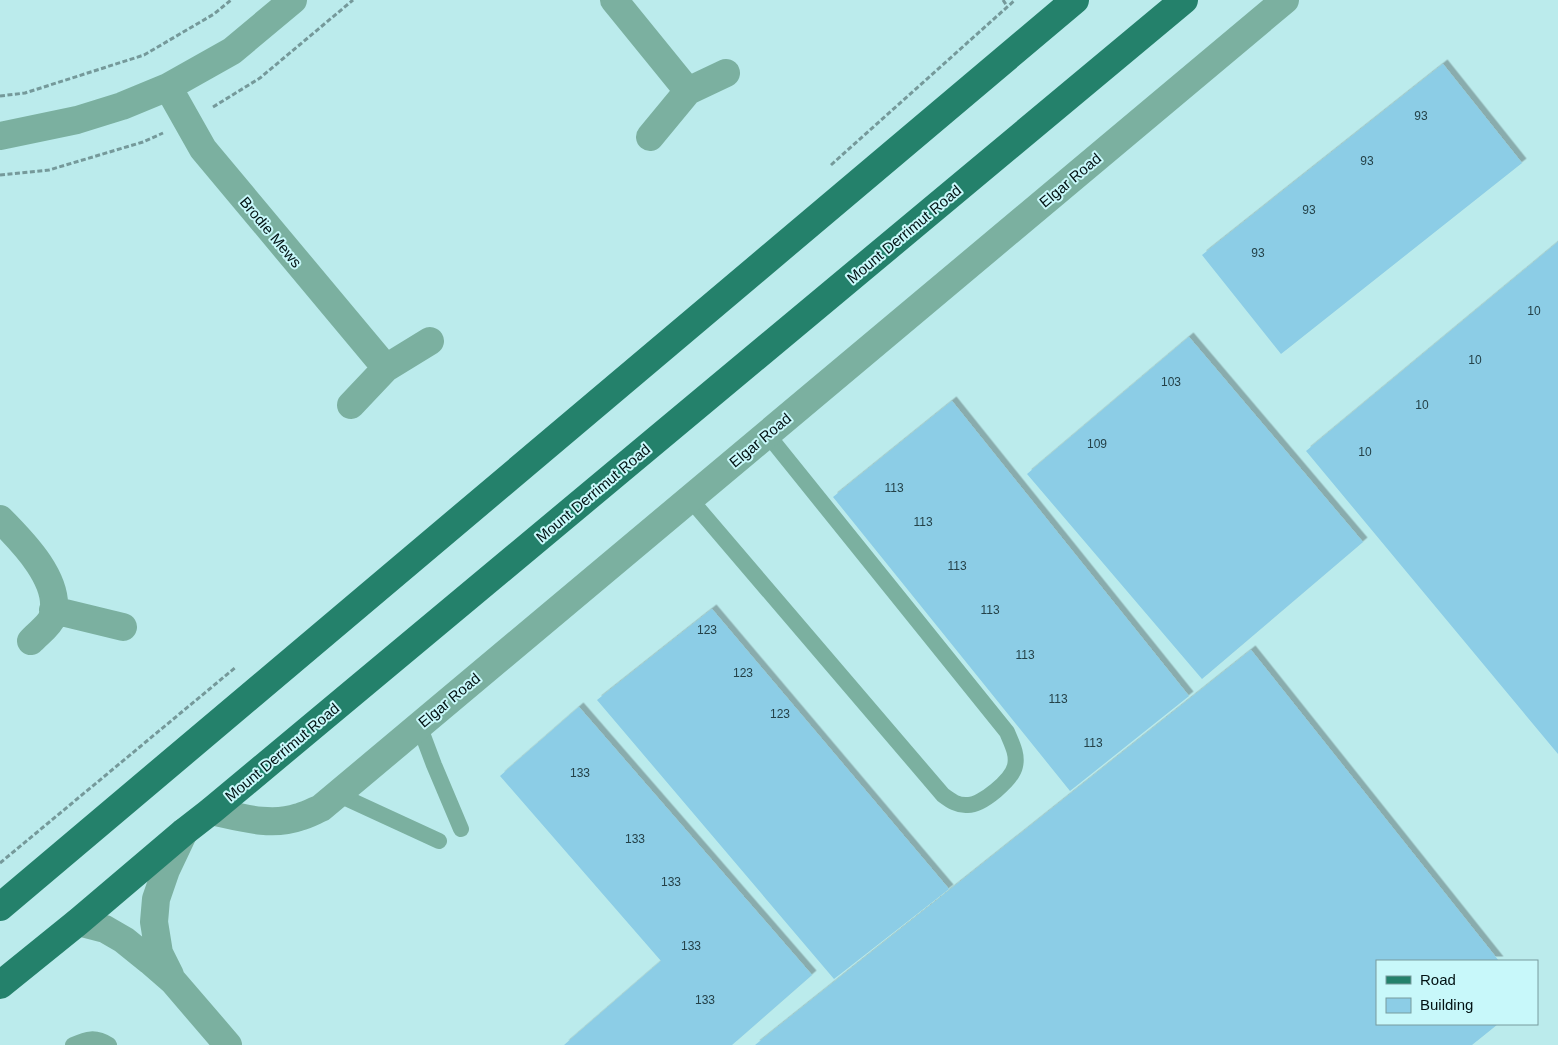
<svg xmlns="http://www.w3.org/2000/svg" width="1558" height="1045" font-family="Helvetica,sans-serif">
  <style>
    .building { fill: #8ccde6; filter: url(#shadow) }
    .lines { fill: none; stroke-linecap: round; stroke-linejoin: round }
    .path { stroke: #75999a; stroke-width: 3; stroke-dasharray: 5 2.5; stroke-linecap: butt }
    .lane { stroke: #7bb0a0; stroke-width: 16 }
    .street { stroke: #7bb0a0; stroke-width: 28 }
    .primary { stroke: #24816b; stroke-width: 28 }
    .labels { text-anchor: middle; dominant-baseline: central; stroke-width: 4; stroke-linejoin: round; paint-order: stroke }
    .number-label { font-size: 12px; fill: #244148 }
    .street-label { font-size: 15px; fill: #021213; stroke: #c8f8fa }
  </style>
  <defs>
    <filter id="shadow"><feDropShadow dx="4.5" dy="-4.5" stdDeviation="0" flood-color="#0004"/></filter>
  </defs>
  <rect width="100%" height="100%" fill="#bbebec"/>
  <path class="building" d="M1443 64 1522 163 1281 354 1202 255Z
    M1558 242V754L1306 451Z
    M1189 337 1363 542 1202 679 1027 474Z
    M952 401 1189 696 1070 791 833 497Z
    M712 609 949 889 834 979 597 700Z
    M1251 650 1499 961H1377V1024H1498L1472 1045H755Z
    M579 707 812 975 732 1045H564L661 961 500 776Z"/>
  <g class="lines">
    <path class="path" d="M1003 0 1007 6
      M0 96 25 93 144 55 214 14 231 0
      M213 107 260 78 353 0
      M831 165 1015 0
      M0 175 49 170 143 142 163 133
      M0 863 236 667"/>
    <path class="lane" d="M690 499 943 795C951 801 958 806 968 805 982 805 1012 780 1015 766 1018 754 1011 742 1007 732L767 434
      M419 725 434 765 461 829
      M337 794 439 841
      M73 1045C87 1039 95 1036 109 1045"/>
    <path class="street" d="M614 0 688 91
      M168 87 203 149 386 368
      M0 136 77 120 122 106 168 87 232 51 293 0
      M650 137 688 91 726 73
      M351 405 386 368 430 341
      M0 519C22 541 64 583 52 618 49 626 37 634 31 641
      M53 610 123 627
      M211 811C239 817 271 827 299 817 307 815 314 811 321 808L1285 0
      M78 922 105 929 124 940 150 961 173 981 228 1045
      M170 975 159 953 154 922 156 899 166 870 184 832"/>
    <path class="primary" d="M0 907 1075 0
      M0 985 78 922 184 832 211 811 1184 0"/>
  </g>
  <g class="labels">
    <g class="number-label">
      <text x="1421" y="116">93</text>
      <text x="1367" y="161">93</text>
      <text x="1309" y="210">93</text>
      <text x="1258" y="253">93</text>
      <text x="1534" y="311">10</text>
      <text x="1475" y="360">10</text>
      <text x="1171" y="382">103</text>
      <text x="1422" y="405">10</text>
      <text x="1097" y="444">109</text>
      <text x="1365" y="452">10</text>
      <text x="894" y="488">113</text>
      <text x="923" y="522">113</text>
      <text x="957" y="566">113</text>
      <text x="990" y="610">113</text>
      <text x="707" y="630">123</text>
      <text x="1025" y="655">113</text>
      <text x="743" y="673">123</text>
      <text x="1058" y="699">113</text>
      <text x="780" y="714">123</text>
      <text x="1093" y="743">113</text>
      <text x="580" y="773">133</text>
      <text x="635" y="839">133</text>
      <text x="671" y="882">133</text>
      <text x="691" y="946">133</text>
      <text x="705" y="1000">133</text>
    </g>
    <g class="street-label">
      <text transform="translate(1070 180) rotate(-40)">Elgar Road</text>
      <text transform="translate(271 232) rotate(50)">Brodie Mews</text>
      <text transform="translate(904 234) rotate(-40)">Mount Derrimut Road</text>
      <text transform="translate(760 440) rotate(-40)">Elgar Road</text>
      <text transform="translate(593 493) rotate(-40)">Mount Derrimut Road</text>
      <text transform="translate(449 700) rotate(-40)">Elgar Road</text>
      <text transform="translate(282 752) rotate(-40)">Mount Derrimut Road</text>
    </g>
  </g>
  <rect x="1376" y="960" width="162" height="65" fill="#c8f8fa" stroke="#799c9e"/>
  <rect x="1386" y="976" width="25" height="8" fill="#24816b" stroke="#799c9e"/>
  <text x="1420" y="985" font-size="15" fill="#021213">Road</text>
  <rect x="1386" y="998" width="25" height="15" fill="#8ccde6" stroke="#799c9e"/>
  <text x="1420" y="1010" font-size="15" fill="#021213">Building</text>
</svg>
